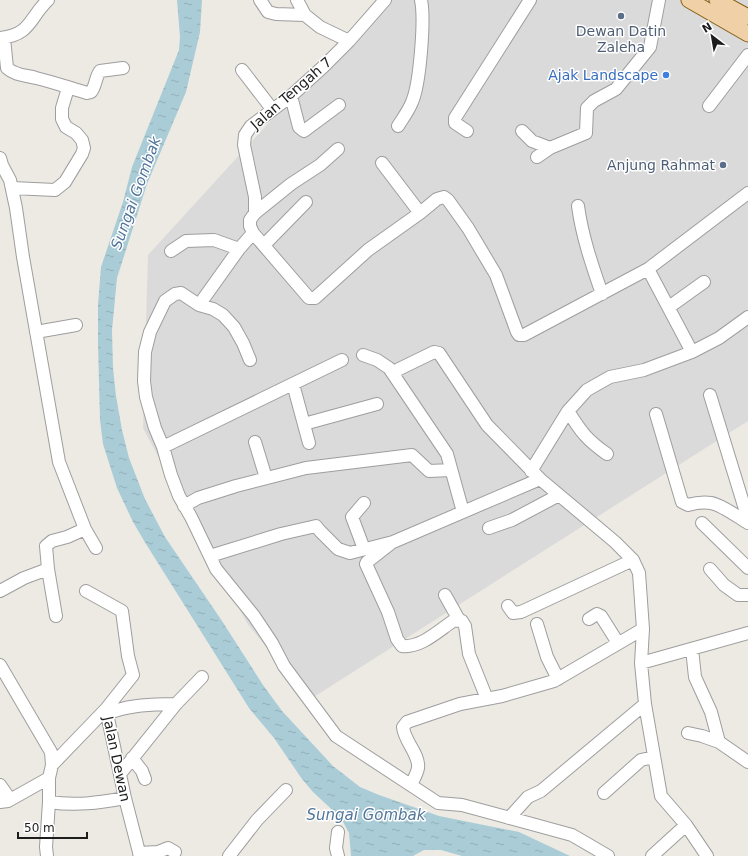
<svg xmlns="http://www.w3.org/2000/svg" width="748" height="856" font-family="'DejaVu Sans',sans-serif">
  <style>
    .residential { fill: #dbdada }
    .water { fill: url(#water-ripples) }
    .lines { fill: none; stroke-linecap: round; stroke-linejoin: round }
    .minor-casing { stroke: #9e9e9e; stroke-width: 14 }
    .major-casing { stroke: #845e11; stroke-width: 17 }
    .minor { stroke: #fff; stroke-width: 12 }
    .major { stroke: #f0d0a6; stroke-width: 15 }
    .service-dot { fill: #5c6f8a; stroke: #fff; stroke-width: 1.5 }
    .shop-dot { fill: #3f7fe0; stroke: #fff; stroke-width: 1.5 }
    .labels { text-anchor: middle; dominant-baseline: central; stroke-width: 3; stroke-linejoin: round; paint-order: stroke }
    .service-label { font-size: 14px; fill: #4e5e75; stroke: #fff }
    .shop-label { font-size: 14px; fill: #366cbe; stroke: #fff; text-anchor: end }
    .street-label { font-size: 14px; fill: #1d1d1d; stroke: #fff }
    .water-label { font-size: 15px; font-style: italic; fill: #52769a; stroke: #fff }
  </style>
  <defs>
    <pattern id="water-ripples" width="26" height="14" patternUnits="userSpaceOnUse"><rect width="26" height="14" fill="#a9ccd6"/><path d="M2 4q2-2 4 0t4 0M15 11q2-2 4 0t4 0" fill="none" stroke="#91afb7"/></pattern>
  </defs>
  <rect width="100%" height="100%" fill="#edeae4"/>
  <path class="residential" d="M381 0H748V421L309 700 247 623 143 428 148 255Z"/>
  <path class="water" d="M177 0H202L200 32 186 92 147 184 117 278 115 299 112 330 113 368 116 396 122 430 129 458 145 499 165 537 222 621 263 685 282 711 333 766 360 787 379 795 439 816 519 832 570 856H462L441 850H424L413 856H351L349 833 341 818 313 792 302 779 274 738 249 708 146 544 133 522 117 488 103 444 100 420 98 343V305L101 267 123 202 132 167 179 50 180 37Z"/>
  <g class="lines">
    <defs>
      <path id="minor" d="M260 0 268 12 276 14 305 15 320 27 349 41
        M297 0 305 15
        M385 0 349 41 323 67 291 96 251 126 245 135 244 145 255 197V213L250 220V226L253 233 309 298H315L368 250 420 213 437 199 444 197 448 200 468 228 496 275 517 332 519 335H524L648 269 748 193
        M0 38C31 35 29 18 48 0
        M4 38 7 68C16 76 26 75 36 78 53 82 70 88 87 93L91 92C96 86 95 78 100 71L123 68
        M242 70 272 109
        M291 96 299 127 304 131 339 105
        M709 106 748 55
        M398 126C403 118 409 110 412 102 420 84 425 19 421 0
        M467 131 455 123V118L530 0
        M522 131 532 141 550 148
        M537 157 550 148 586 133 587 108 594 101 616 89 650 47 659 0
        M0 158 2 165 10 180 16 208 23 257 59 462 85 529 96 548
        M382 163 420 213
        M12 188 55 190 65 182 82 154 84 148 82 140 76 133 66 127 62 119V108L68 88
        M578 206C582 236 592 265 602 294
        M255 213 291 184 320 165 338 149
        M264 245 306 202
        M171 251 186 241 214 240 239 249 253 233
        M648 269 692 352
        M199 305 239 249
        M669 307 704 282
        M36 332 76 325
        M363 355 377 360 389 368 447 454 463 512
        M250 360 243 343 234 327 223 315 213 309 199 305 181 293 175 294 165 301 150 332 145 352 144 381 146 397 155 428 163 447 171 475 179 496 191 517 216 569 254 616 272 643 284 666 336 736 438 803 462 805 572 835 608 856
        M393 372 434 352 439 353 487 425 540 479 615 542 633 560 639 573 643 629 641 663 645 704 661 796 686 825 707 856
        M293 384 309 443
        M710 395 748 519
        M568 411C581 432 587 440 607 454
        M656 414 682 502 688 505C695 503 703 502 711 503 722 505 738 517 748 523
        M304 424 377 404
        M255 442 266 478
        M163 447 342 360
        M531 471 568 411 587 390 610 377 644 370 692 352 719 338 748 317
        M184 506 198 498 236 486 306 468 412 455 429 471 451 470
        M702 523 748 568
        M489 528 512 520 559 495
        M390 544 367 562 366 564 388 612 397 639 402 646C421 648 438 631 453 621L459 620
        M364 549 352 517 364 503
        M210 556 281 534 316 526 320 531 338 549 350 553 393 542 540 479
        M48 569 46 546 52 541 67 537 85 529
        M710 569 724 585 738 595H748
        M0 591 24 578 48 569 56 616
        M445 595 459 620 462 621 465 626 469 654 487 699
        M508 606 513 613 521 612 633 560
        M589 619 597 614 601 616 618 643
        M537 624 547 657 558 679
        M692 649 695 677 711 712 719 742 748 762
        M641 663 748 633
        M0 665 51 752 52 765 49 778V802L46 847 47 856
        M106 709 125 798 140 856
        M107 714C129 704 153 705 176 704
        M688 733 702 736 719 742
        M132 758 142 771 145 779
        M52 765 106 709 133 675 128 656 122 611 86 591
        M120 774 176 704 202 677
        M0 785 7 795 8 801
        M411 785C413 780 417 774 418 768 420 755 404 741 403 727L407 722 460 704 502 696 554 681 643 629
        M604 793 641 760 654 757
        M0 802 8 801 49 778
        M49 802C76 806 98 803 125 798
        M509 818 528 797 541 791 645 704
        M338 832 336 848 338 856
        M139 853 158 852 168 848 175 852
        M229 856 257 820 286 790
        M652 856 686 825"/>
      <path id="major" d="M689 0 748 34
        M717 0 748 17"/>
    </defs>
    <use href="#minor" class="minor-casing"/>
    <use href="#major" class="major-casing"/>
    <use href="#minor" class="minor"/>
    <use href="#major" class="major"/>
  </g>
  <g class="service-dot">
    <circle cx="621" cy="16" r="4"/>
    <circle cx="723" cy="165" r="4"/>
  </g>
  <circle class="shop-dot" cx="666" cy="75" r="4"/>
  <g class="labels">
    <g class="service-label">
      <text x="621" y="31">Dewan Datin<tspan x="621" dy="16">Zaleha</tspan></text>
      <text x="715" y="165" text-anchor="end">Anjung Rahmat</text>
    </g>
    <g class="shop-label">
      <text x="658" y="75">Ajak Landscape</text>
    </g>
    <g class="street-label">
      <text transform="translate(291 93) rotate(-41)">Jalan Tengah 7</text>
      <text transform="translate(117 759) rotate(78)">Jalan Dewan</text>
    </g>
    <g class="water-label">
      <text transform="translate(136 193) rotate(-70)">Sungai Gombak</text>
      <text x="366" y="815">Sungai Gombak</text>
    </g>
  </g>
  <g transform="translate(712 36) rotate(329)" stroke="#ffffff" stroke-width="3" paint-order="stroke">
  <path d="M0-3L7 15L0 10L-7 15Z" fill="#1d1d1d"/>
  <text y="-6" font-size="11" font-weight="bold" text-anchor="middle" fill="#1d1d1d">N</text>
  </g>
  <path d="M18 832v6h69v-6" fill="none" stroke="#1d1d1d" stroke-width="2"/>
  <text x="24" y="832" font-size="12" fill="#1d1d1d" stroke="#ffffff" stroke-width="3" paint-order="stroke">50 m</text>
</svg>
